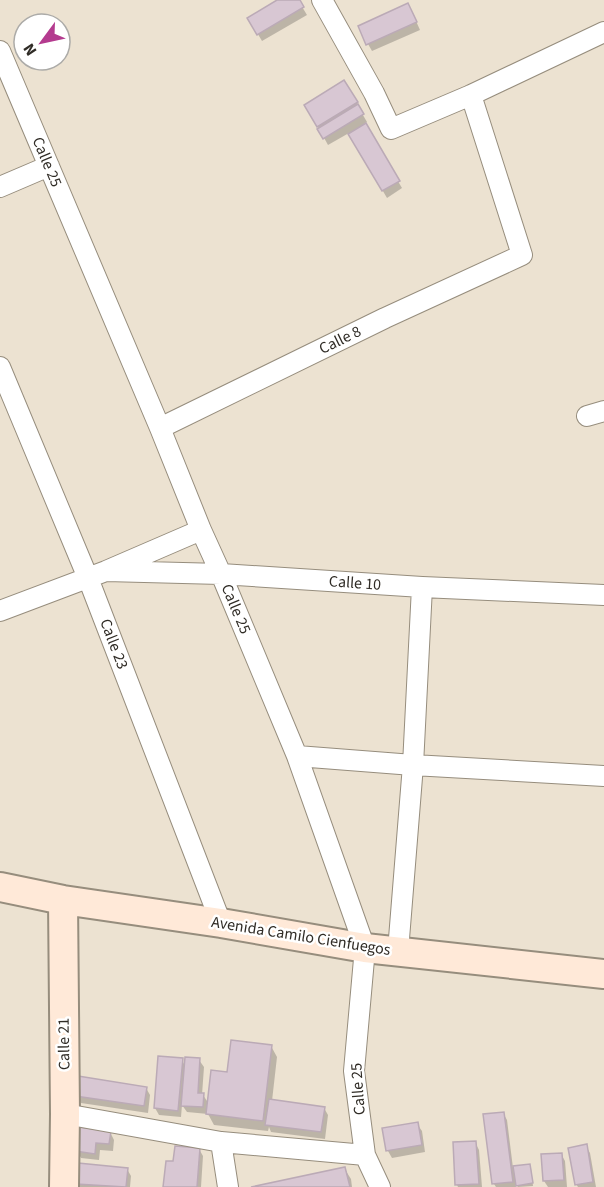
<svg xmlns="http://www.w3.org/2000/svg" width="604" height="1187" font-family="'Source Sans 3',sans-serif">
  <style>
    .shadow { fill: #0003 }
    .building { fill: #d8c7d3; stroke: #bbaab6; stroke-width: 1.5 }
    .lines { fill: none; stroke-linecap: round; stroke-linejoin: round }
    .minor-casing { stroke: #968d7d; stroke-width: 22 }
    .secondary-casing { stroke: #968d7d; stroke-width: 32 }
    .minor { stroke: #fff; stroke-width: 20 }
    .secondary { stroke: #ffe9d8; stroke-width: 28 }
    .labels { text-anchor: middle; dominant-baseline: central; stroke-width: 5; stroke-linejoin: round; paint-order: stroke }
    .street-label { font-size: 16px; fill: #302c26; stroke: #fff }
  </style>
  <rect width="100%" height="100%" fill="#ece2d1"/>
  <path class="shadow" d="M280 0H298L307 15 262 41 249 19Z
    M412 12 420 30 372 51 368 44Z
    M344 82 361 109 360 110 367 122 364 124 402 188 387 198 349 133 328 145 306 105Z
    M271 1046 277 1057 272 1101 324 1108 328 1115 325 1139 271 1132 269 1127 268 1131 214 1125 208 1114 187 1112 182 1105 181 1117 159 1115 155 1108 182 1060 185 1066 199 1060 204 1067 202 1095H203L209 1104 228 1074Z
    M146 1088 150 1095 148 1113 81 1103 77 1096Z
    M503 1113 507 1120 513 1168H531L533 1186 518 1187 515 1182 516 1187H496L494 1184Z
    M417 1124 422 1131 425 1152 392 1158 388 1151Z
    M110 1132 114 1140 113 1151 100 1150 99 1160 81 1158 77 1151Z
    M475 1142 479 1150 482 1187H458L457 1185Z
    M586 1146 590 1153 596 1187H578L576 1184Z
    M199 1149 203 1156 201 1187H165L175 1163Z
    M561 1154 565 1161 567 1187H548L544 1181Z
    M344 1168 351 1179 352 1187H259Z
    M127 1169 131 1176 130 1187H79L77 1184Z"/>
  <path class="building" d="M277 0H300L304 7 257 35 247 18Z
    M408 3 417 22 366 45 358 26Z
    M344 80 358 102 317 127 304 105Z
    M358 104 364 114 323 139 317 129Z
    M366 123 400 181 382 191 348 134Z
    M231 1040 272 1045 263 1121 206 1114 211 1070 227 1072Z
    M158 1056 183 1058 178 1111 154 1108Z
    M185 1057 200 1058 198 1093H204L203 1107 181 1106Z
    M78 1076 147 1087 144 1106 75 1096Z
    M269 1099 325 1107 321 1132 265 1125Z
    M504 1112 513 1182 492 1184 483 1114Z
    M418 1122 422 1145 386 1151 382 1128Z
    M78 1127 111 1131 109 1144 96 1143 95 1154 75 1151Z
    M476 1141 479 1184 455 1185 453 1142Z
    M587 1144 593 1182 575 1185 568 1148Z
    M175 1146 200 1148 197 1187H163L166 1161H173Z
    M562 1153 564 1180 543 1181 541 1154Z
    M78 1163 128 1168 126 1187 76 1184Z
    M530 1164 533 1183 516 1186 513 1166Z
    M345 1167 350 1187H251Z"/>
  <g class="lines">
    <defs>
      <path id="minor" d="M322 0 374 93 391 129 471 95 604 32
        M0 51 160 428 201 530 221 574 297 756 365 948 354 1071 365 1155 380 1187
        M0 187 49 166
        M0 367 88 578 221 923
        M587 416 604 411
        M160 428 385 318 522 255 471 95
        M106 571 221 574 422 587 604 595
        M0 611 106 571 201 530
        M297 756 413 765 604 776
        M398 951 413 765 422 587
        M65 1114 221 1142 365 1155
        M221 1142 228 1187"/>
      <path id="secondary" d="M0 887 63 900 221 923 365 948 604 974
        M63 900 65 1114 64 1187"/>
    </defs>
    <use href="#minor" class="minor-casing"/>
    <use href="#secondary" class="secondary-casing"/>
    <use href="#minor" class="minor"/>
    <use href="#secondary" class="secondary"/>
  </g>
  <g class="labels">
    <g class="street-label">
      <text transform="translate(47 162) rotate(67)">Calle 25</text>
      <text transform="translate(340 340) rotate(-26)">Calle 8</text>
      <text transform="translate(355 583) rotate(4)">Calle 10</text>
      <text transform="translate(236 609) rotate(67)">Calle 25</text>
      <text transform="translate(114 644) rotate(69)">Calle 23</text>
      <text transform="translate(301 936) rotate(9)">Avenida Camilo Cienfuegos</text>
      <text transform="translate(64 1044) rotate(-91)">Calle 21</text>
      <text transform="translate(358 1089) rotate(-94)">Calle 25</text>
    </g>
  </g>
  <g transform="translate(42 42) rotate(237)"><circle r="28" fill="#ffffff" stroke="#acaba8" stroke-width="1.5"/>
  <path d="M0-4.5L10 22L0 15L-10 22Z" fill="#b43b8f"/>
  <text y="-9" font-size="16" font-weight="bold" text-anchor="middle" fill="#302c26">N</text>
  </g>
</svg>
